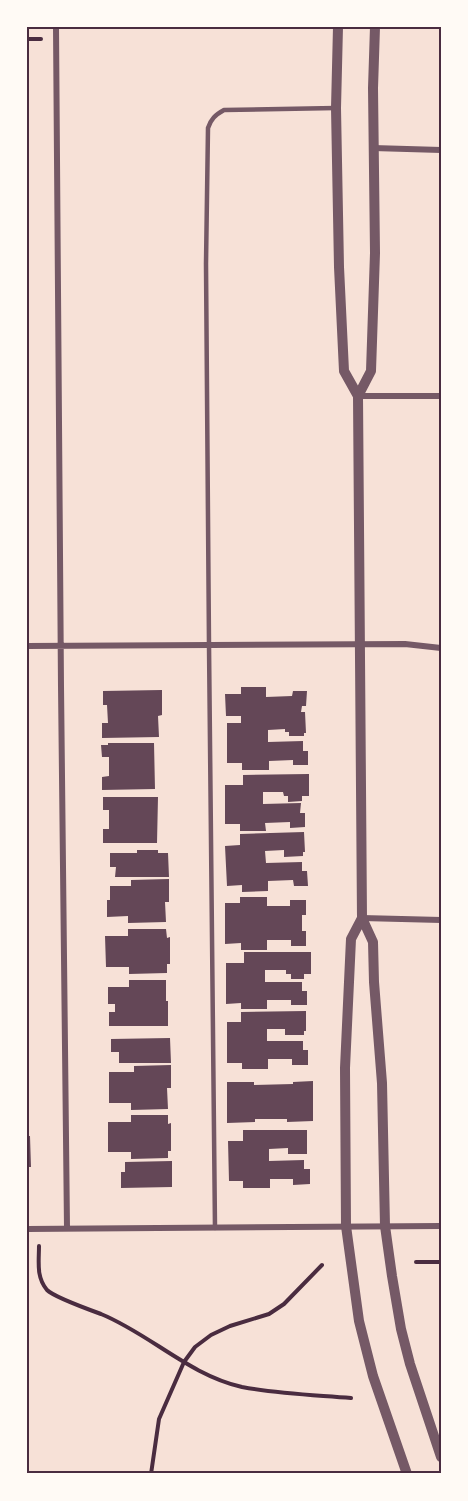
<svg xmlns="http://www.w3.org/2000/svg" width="468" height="1501" font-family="'DM Sans',sans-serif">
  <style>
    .building { fill: #644757 }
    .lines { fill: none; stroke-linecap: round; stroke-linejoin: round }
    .path { stroke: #4a2c40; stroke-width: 4 }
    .service { stroke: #755966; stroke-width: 4.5 }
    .minor { stroke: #755966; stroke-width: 6 }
    .tertiary { stroke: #755966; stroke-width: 10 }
    .neatline { fill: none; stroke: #4a2c40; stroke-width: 2 }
  </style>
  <rect width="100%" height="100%" fill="#f7e1d7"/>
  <path class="building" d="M241 687H266V697L292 696 293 691H307L306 706H302L301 712H305L306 733H304V736H289V732H285V729L268 730V742L303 741V751H308V765H293V760L269 761V770H242V763H227V723H241V716H226L225 694H241Z
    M162 690V715L158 716 159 737 102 738V723H108L107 705H103V691Z
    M108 743H154L155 789 102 790V777L109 776V757H102L101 745H108Z
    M309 774V796H302V801L288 802V796H284L283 792H263V804L301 803 300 813H305V827L290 828V822L265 823 266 831H240V824H225V785H243V775Z
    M103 797H158L157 843H103V829H109V810H103Z
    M304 832 305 852H303V856L284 857V850L265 851 266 863 302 862V871H307L308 886H294L293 880 268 881V891L242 892V885L227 886 225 846 240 845V834Z
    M137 850H158V853H168L169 877H115L116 867H110V853H137Z
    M169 879V902H165L166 922 128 923V916L107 917V900H110V886H131V880Z
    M240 897H267V906H290V900H306V915H302V931H306V946H291V940H267V950H241V943L225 944V903H240Z
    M128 929H166L167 938 170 937V964H167V973L129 974V967H106L105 936H128Z
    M244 952H311V974H304V979H291V974H286V970H265V982H302V991H307V1005H291V1000H267V1009H241V1003L226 1004V963H244Z
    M129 980H166V1001H168V1026H109V1012H115V1004H108V987H129Z
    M306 1011V1031H304V1035H285V1029H267V1041H303V1050H308V1065H292V1059H268V1069H242V1063H227V1022H241V1012Z
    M170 1038 171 1063H119V1052H111V1039Z
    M171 1065V1088H167L168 1109 131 1110V1103H109V1072H134V1066Z
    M313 1081V1121L287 1122V1119H255V1122L227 1123V1082H254V1085L293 1084V1082Z
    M131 1115H168V1124L171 1123V1151H168V1158L131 1159V1152H108V1122H131Z
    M243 1130H307V1154H288V1148L269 1149V1161L304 1160V1169H310V1184L293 1185V1179H270V1188H243V1181H229L228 1141H243Z
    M27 1136H30L31 1167H27Z
    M172 1161V1187L121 1188V1172H125V1162Z"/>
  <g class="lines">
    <path class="path" d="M27 39H41
      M39 1246C39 1262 36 1277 47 1290 53 1296 90 1310 101 1314 150 1334 189 1375 242 1387 278 1394 315 1395 351 1398
      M416 1262H441
      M151 1474 159 1419 184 1362 195 1347 211 1335 230 1326 269 1314 284 1304 322 1265"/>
    <path class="service" d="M215 1228 209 645 206 264 208 128C211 119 215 115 224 110L336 108"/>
    <path class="minor" d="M56 27 61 686 67 1228
      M373 148 441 150
      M358 396H441
      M27 646 405 644 441 648
      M362 918 441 920
      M27 1229 441 1226"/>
    <path class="tertiary" d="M338 27 336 108 339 267 344 371 358 396
      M375 27 373 88 375 253 371 371 358 396 362 918 373 942 374 982 382 1083 385 1226 392 1276 401 1329 410 1364 441 1457
      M362 918 351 939 345 1068 346 1226 359 1321 373 1376 407 1474"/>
  </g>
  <rect width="468" height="1501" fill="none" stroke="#fffaf5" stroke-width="57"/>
  <rect x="28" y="28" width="412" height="1444" class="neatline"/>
</svg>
